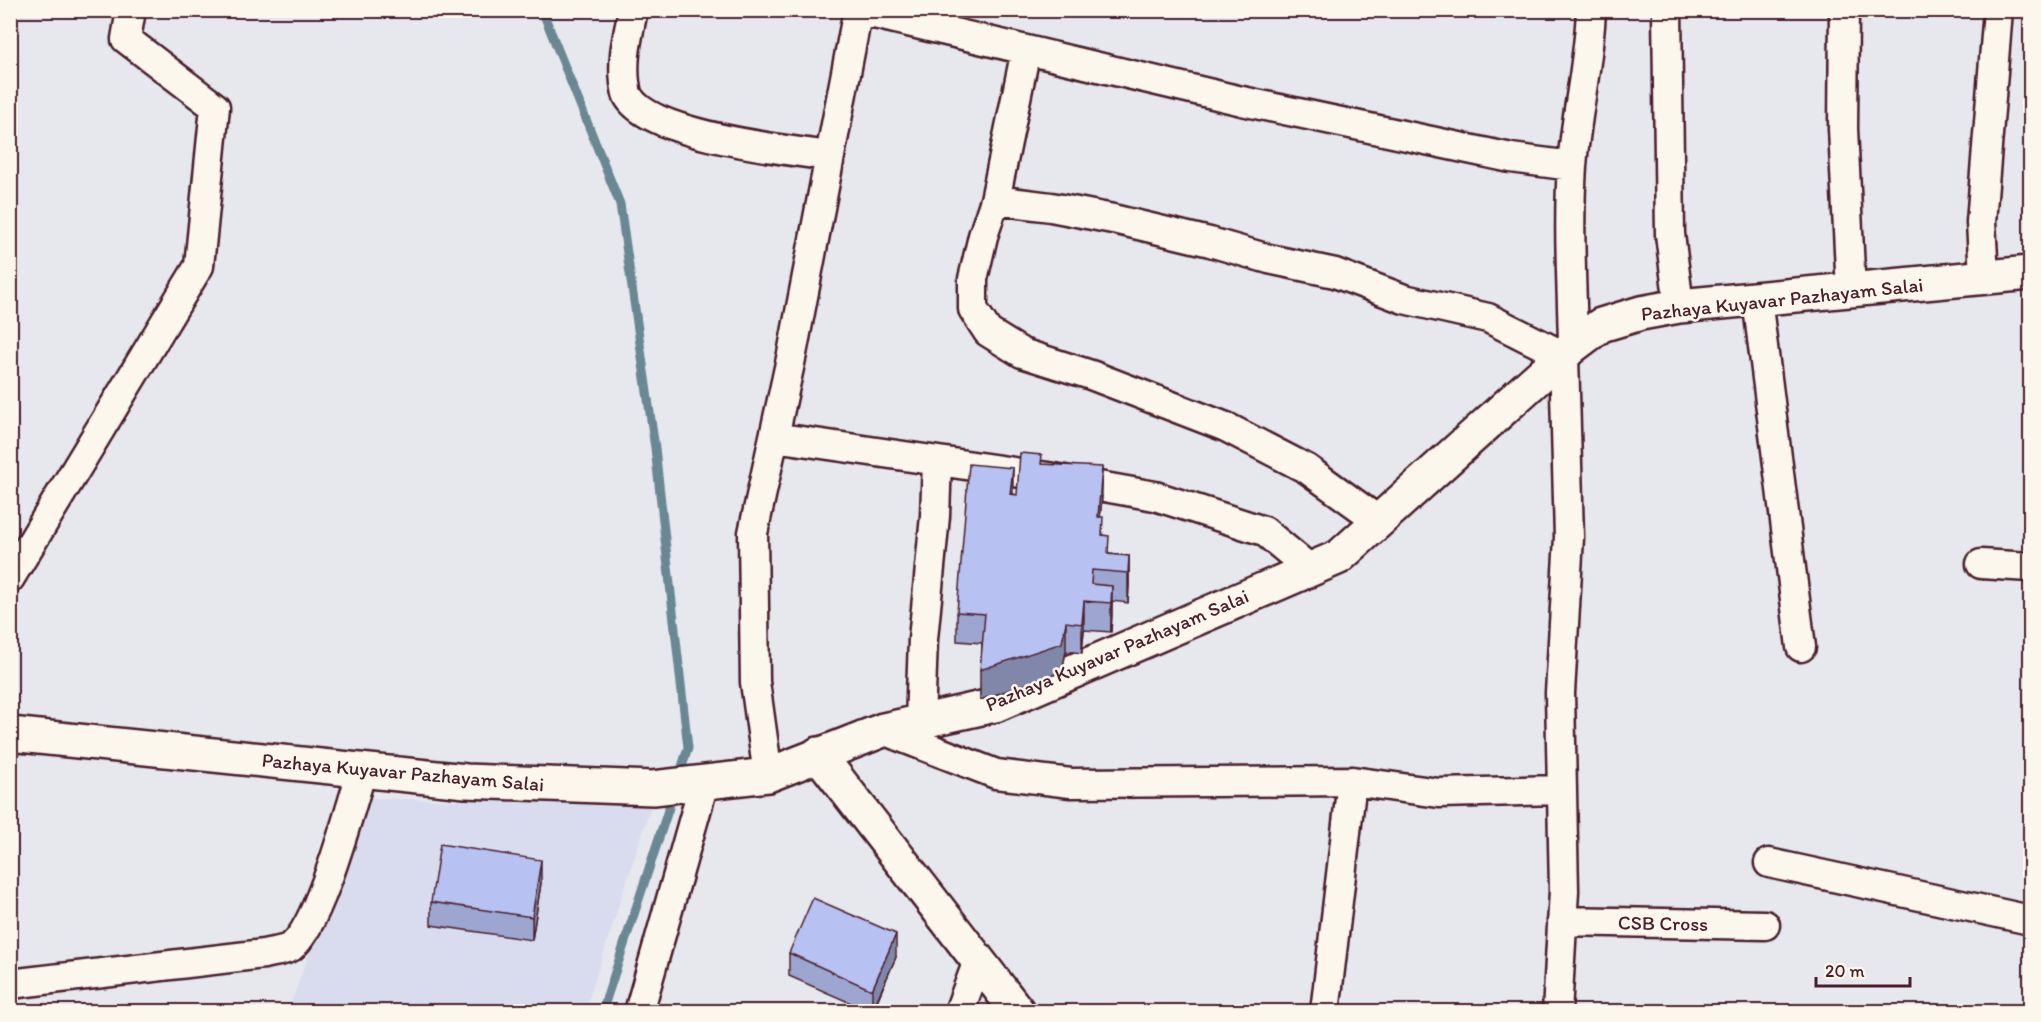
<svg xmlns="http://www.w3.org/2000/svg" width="2041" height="1022" font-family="Itim,sans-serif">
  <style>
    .built { fill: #d9dcef }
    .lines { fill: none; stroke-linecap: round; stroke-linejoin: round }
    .stream { stroke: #698893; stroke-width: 9 }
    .minor-casing { stroke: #4a1f2b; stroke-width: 33 }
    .tertiary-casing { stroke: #4a1f2b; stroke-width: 38 }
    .secondary-casing { stroke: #4a1f2b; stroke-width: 38 }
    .minor { stroke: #fbf7ec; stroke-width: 28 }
    .tertiary { stroke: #fbf7ec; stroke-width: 33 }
    .secondary { stroke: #fbf7ec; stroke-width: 33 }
    .wall { fill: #9da6d0; stroke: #4a1f2b; stroke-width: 1.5 }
    .shaded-wall { fill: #8087a9; stroke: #4a1f2b; stroke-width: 1.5 }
    .building { fill: #b7c1f2; stroke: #4a1f2b; stroke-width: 1.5 }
    .labels { text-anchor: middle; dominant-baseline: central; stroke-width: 5; stroke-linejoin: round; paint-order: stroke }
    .street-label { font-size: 20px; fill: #4a1f2b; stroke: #fbf7ec }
  </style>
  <rect width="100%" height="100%" fill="#e7e7ee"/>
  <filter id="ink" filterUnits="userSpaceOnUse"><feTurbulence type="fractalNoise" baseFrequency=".0167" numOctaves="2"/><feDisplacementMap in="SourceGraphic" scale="12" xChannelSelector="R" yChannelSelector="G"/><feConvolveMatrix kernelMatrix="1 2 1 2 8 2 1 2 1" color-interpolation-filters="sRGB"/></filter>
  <g filter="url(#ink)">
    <path class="built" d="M367 798 651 806 585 1011 285 1012 289 1008Z"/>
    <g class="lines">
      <path class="stream" d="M542 10 620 204 655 448 688 748 678 779
        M602 1012 674 792"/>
      <defs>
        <path id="minor" d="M633 10C628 36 622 56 625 83 626 86 626 93 628 96 650 136 787 150 830 156
          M857 10 1242 101 1511 158 1572 166
          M1667 10 1670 234 1679 306
          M1844 10 1843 129 1851 291
          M1026 50 995 200 983 236 973 279V309L988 332 1022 353 1091 375 1226 427 1307 469 1379 521
          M995 200 1051 207 1113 219 1210 242 1269 259 1335 273 1404 299 1488 318 1564 356 1569 537 1560 693 1564 891 1557 1012
          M1984 276 1981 222 1998 10
          M1757 299 1801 647
          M1573 346C1572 286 1568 226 1572 166 1576 114 1589 63 1591 10
          M774 437 1048 477 1155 496 1264 531 1310 569
          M1981 564 2030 567
          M10 578 199 266 215 107 126 39 131 10
          M920 722 923 639 935 516 937 461
          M883 730 996 774 1071 783 1352 781
          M768 775 755 682 753 533 792 354 858 10
          M1769 863 2030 920
          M1562 921 1765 925
          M10 984 264 954C272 952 284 951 291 947 319 927 350 808 362 771
          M639 1012 704 783
          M959 1012 978 961
          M1325 1012 1352 781 1439 793 1561 790"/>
        <path id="tertiary" d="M818 754 1018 1012"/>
        <path id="secondary" d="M10 734 466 781 653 788 768 775 883 730 995 705 1339 557 1573 346 1601 325 1641 313 1679 306 2030 273"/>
      </defs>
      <use href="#minor" class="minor-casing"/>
      <use href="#tertiary" class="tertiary-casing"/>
      <use href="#secondary" class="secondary-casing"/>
      <use href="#minor" class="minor"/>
      <use href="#tertiary" class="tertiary"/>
      <use href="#secondary" class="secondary"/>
    </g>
    <path class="wall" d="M1042 464 1102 496 1100 517 1103 535 1109 554 1129 556V585L1128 603 1112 601 1111 632 1084 630 1082 653 1066 651 1062 672 980 700 982 643 957 641V612L1013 494 1017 495Z
      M541 883 532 940 431 925V902Z
      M789 953 896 957 873 1011H869L789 976Z"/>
    <path class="shaded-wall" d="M1102 467V496L1098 546V517Z
      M1013 468V497L1010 494Z
      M1129 556V585L1128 603V573Z
      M1112 586V616L1111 632V603Z
      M1084 601V630L1082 653V624Z
      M1066 622V651L1062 672 980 700V670Z
      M541 860V883L532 940V917Z
      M896 934V957L872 1011V990Z"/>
    <path class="building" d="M1020 453 1042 455 1041 464 1102 467 1098 517H1103L1102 535 1109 536 1108 554 1129 556 1128 573 1092 570 1091 584 1112 586 1111 603 1084 601 1082 624 1066 622 1062 643 980 670 985 614 957 612 969 464 1013 468 1010 494 1017 495Z
      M440 844 541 860 532 917 431 902Z
      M813 898 896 934 872 990 789 953Z"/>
  </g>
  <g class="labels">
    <g class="street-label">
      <text transform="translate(1782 299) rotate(-6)">Pazhaya Kuyavar Pazhayam Salai</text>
      <text transform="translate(1117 650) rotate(-23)">Pazhaya Kuyavar Pazhayam Salai</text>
      <text transform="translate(403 772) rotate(5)">Pazhaya Kuyavar Pazhayam Salai</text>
      <text transform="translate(1663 923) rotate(1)">CSB Cross</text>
    </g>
  </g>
  <rect width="2041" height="1022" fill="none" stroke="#fbf7ec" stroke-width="36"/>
  <rect x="18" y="18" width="2005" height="986" fill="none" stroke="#4a1f2b" stroke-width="2" filter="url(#ink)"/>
  <path d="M1816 977v9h94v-9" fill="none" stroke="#4a1f2b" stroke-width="3"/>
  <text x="1825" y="977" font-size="18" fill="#4a1f2b" stroke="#fbf7ec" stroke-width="4.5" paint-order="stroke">20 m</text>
</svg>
